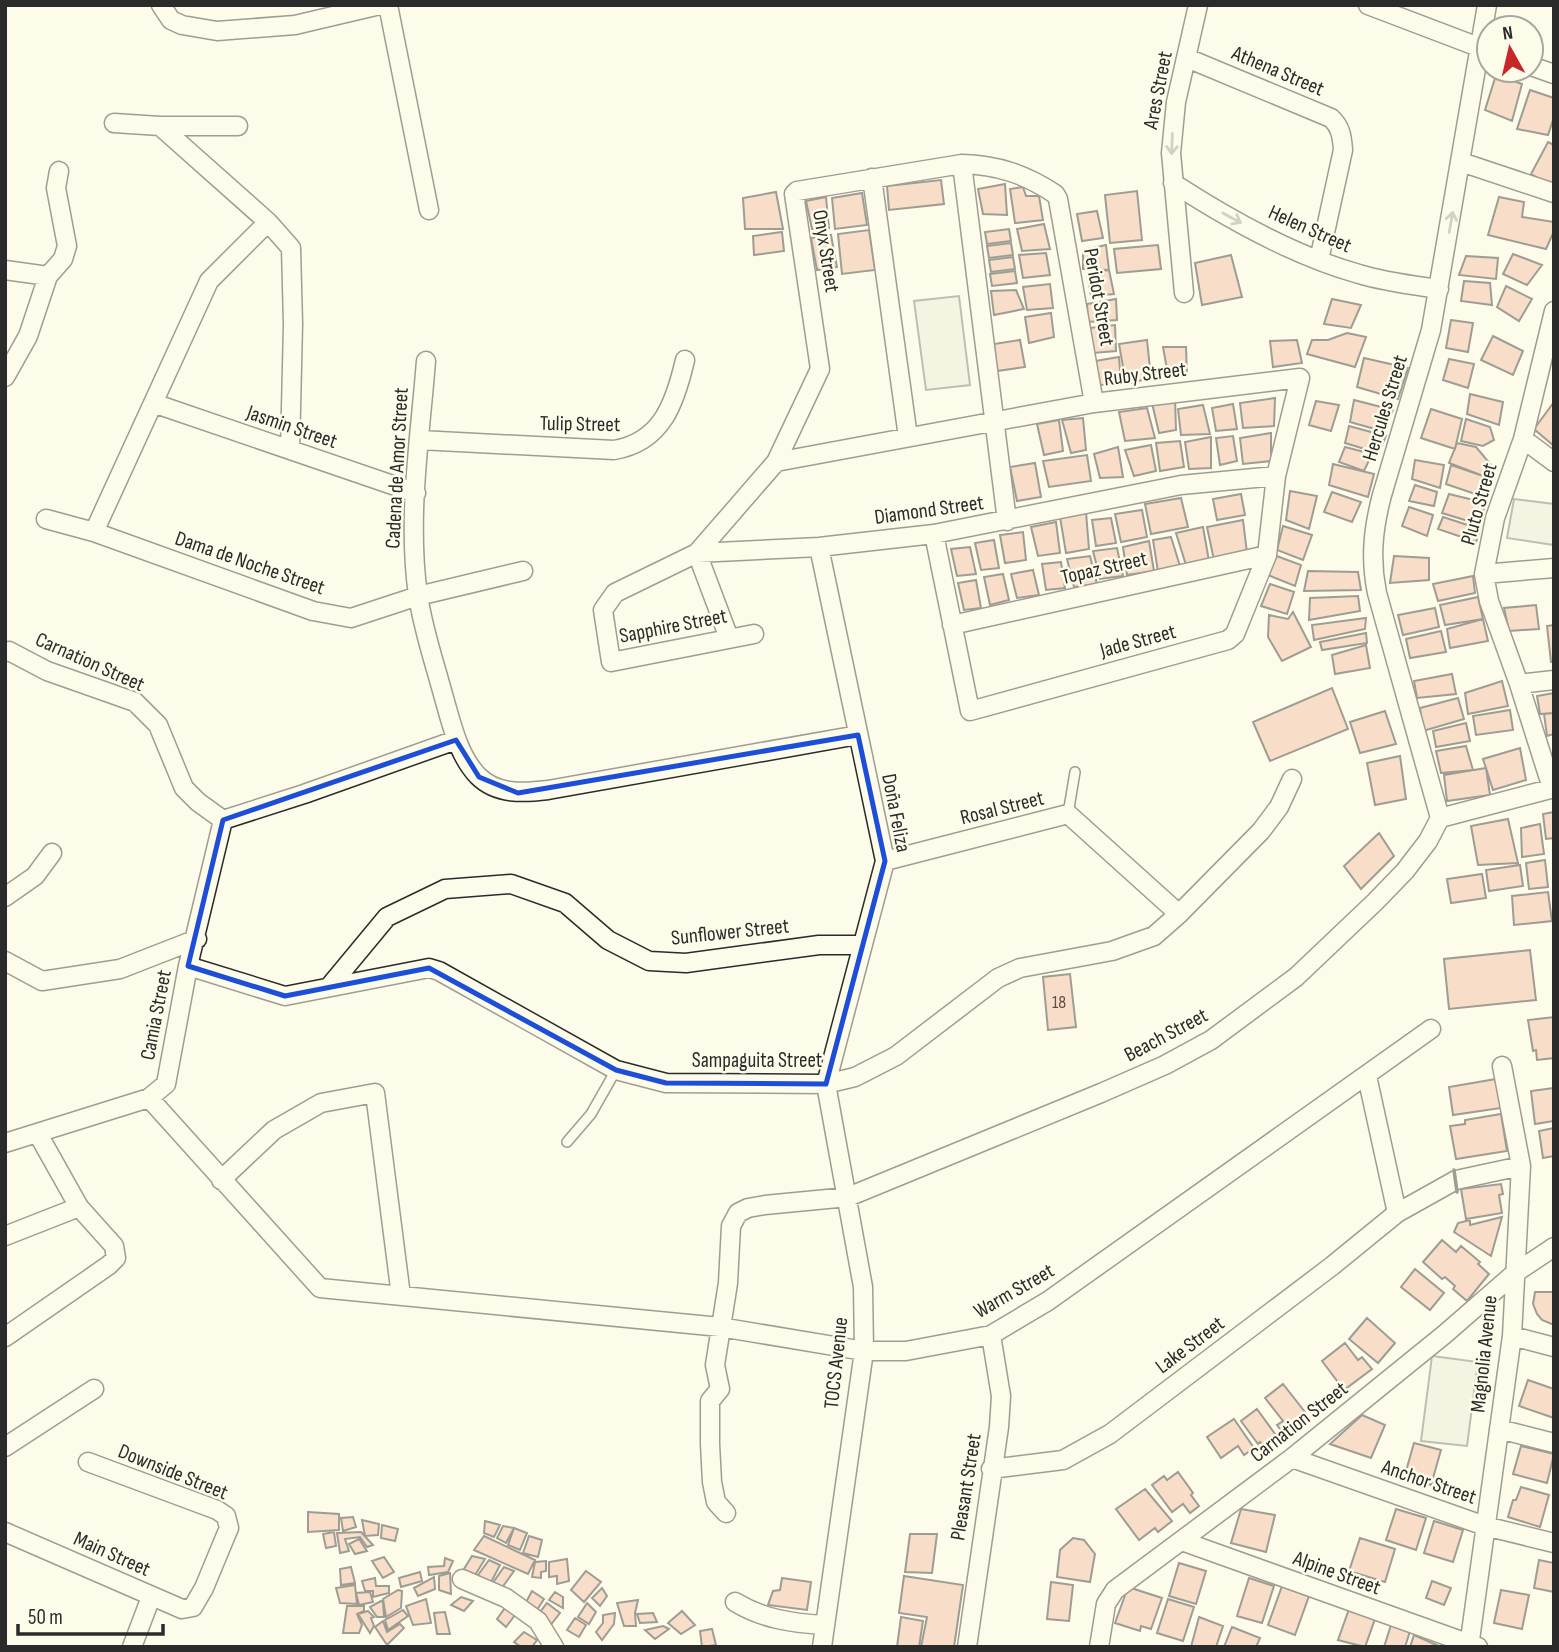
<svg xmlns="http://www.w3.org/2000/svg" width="1559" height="1652" font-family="'Sofia Sans Condensed',sans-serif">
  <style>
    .green { fill: #ecebdb; stroke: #74746e; stroke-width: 2 }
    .building { fill: #f2b8a0; stroke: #2b2b2b; stroke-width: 2 }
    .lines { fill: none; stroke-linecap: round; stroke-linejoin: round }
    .service-casing { stroke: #2b2b2b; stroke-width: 12 }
    .minor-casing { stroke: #2b2b2b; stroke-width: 21 }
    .service { stroke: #fdfbea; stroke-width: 9 }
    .minor { stroke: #fdfbea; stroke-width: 18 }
    .wall { stroke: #2b2b2b; stroke-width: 3.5 }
    .oneway { stroke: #9e9d94 }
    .marked { fill: none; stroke: #1d4ed8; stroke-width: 5; stroke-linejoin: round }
    .labels { text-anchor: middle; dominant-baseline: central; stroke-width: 5; stroke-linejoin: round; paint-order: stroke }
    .number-label { font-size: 18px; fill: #5d4e48 }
    .street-label { font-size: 21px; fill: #2b2b2b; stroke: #fdfbea }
  </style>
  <rect width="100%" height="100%" fill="#fdfbea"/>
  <path class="green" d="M959 296 970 385 926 390 914 301Z
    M1514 499 1554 504V545L1507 538Z
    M1432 1356 1478 1362 1467 1446 1421 1441Z"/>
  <path class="building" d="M1496 75 1522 84 1512 121 1485 110Z
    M1530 90 1554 98V117L1548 135 1517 129Z
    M1548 142 1554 145V187L1531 174Z
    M941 180 944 204 889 210 887 186Z
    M1005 184 1007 215 983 214 978 189Z
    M1023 187 1026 196H1039L1043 220 1015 223 1010 189Z
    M1137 191 1142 240 1110 243 1105 195Z
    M776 192 783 229H745L743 198Z
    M862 193 867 225 835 229 832 198Z
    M826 197 829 228 812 229 806 201Z
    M1499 197 1524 202 1522 217 1554 222V231L1546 249 1488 235Z
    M1097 211 1103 238 1082 241 1077 214Z
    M1044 224 1050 249 1022 251 1017 229Z
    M1009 229 1011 241 987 244 985 232Z
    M869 230 875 270 842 274 838 234Z
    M782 232 784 251 754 255 753 236Z
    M831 235 837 267 817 270 811 238Z
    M1011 243 1013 255 989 258 987 246Z
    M1106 245 1109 270 1083 269V250Z
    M1158 245 1161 269 1117 273 1114 249Z
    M1046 253 1050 275 1023 278 1019 255Z
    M1513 254 1542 265 1527 285 1503 274Z
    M1231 255 1242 297 1202 305 1195 263Z
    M1466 256 1498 258 1496 279 1459 275Z
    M1013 257 1015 269 991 272 989 260Z
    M1109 270 1114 294 1091 296 1087 273Z
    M1015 271 1017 283 992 286 990 274Z
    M1464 281 1490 283 1492 305 1461 301Z
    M1050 284 1053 308 1027 310 1023 287Z
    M1506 286 1532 299 1519 321 1497 307Z
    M1016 290 1024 309 994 315 991 291Z
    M1116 299 1117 320 1088 322 1087 304Z
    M1332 299 1361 305 1351 328 1324 324Z
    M1051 313 1054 337 1029 343 1025 317Z
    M1451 320 1473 323 1468 352 1446 348Z
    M1115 325 1116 351 1093 353 1089 328Z
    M1347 333 1366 337 1355 367 1307 354 1312 340H1328Z
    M1493 336 1523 351 1513 375 1481 360Z
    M1020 340 1025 367 997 371 994 344Z
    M1147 340 1151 378 1126 384 1119 344Z
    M1297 340 1302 363 1273 367 1270 341Z
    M1163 347H1186L1187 375H1168Z
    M1119 357 1121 383 1100 385 1095 361Z
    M1364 358 1408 368 1398 399 1357 387Z
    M1449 359 1474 364 1468 388 1443 380Z
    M1470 394 1503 402 1499 425 1467 414Z
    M1175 398 1176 430 1159 433 1152 403Z
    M1275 398 1274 426 1243 428 1240 403Z
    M1354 400 1393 410 1382 431 1350 422Z
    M1316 401 1339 405 1331 431 1309 425Z
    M1554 402V446L1534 429Z
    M1233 404 1237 429 1216 431 1212 408Z
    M1203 405 1210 434 1181 435 1178 409Z
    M1147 408 1155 438 1125 441 1119 412Z
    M1431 409 1462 419 1455 449 1421 438Z
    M1083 418 1086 450 1071 453 1062 420Z
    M1466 419 1490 427 1494 440 1483 446 1461 441Z
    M1059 420 1063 451 1044 455 1037 424Z
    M1349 426 1386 436 1378 453 1345 443Z
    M1271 433V461L1243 464 1240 438Z
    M1233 436 1237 461 1220 465 1216 438Z
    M1211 437V468L1189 469 1185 442Z
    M1180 441 1184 467 1160 471 1156 443Z
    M1457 443 1476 447 1492 466 1486 477 1449 463Z
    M1151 445 1156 471 1134 476 1125 450Z
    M1118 447 1123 477 1100 478 1094 454Z
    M1345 447 1372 454 1364 471 1339 462Z
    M1087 455 1091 481 1049 487 1043 461Z
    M1415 460 1444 465 1440 488 1412 479Z
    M1035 463 1041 497 1017 501 1010 467Z
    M1333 464 1374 474 1368 497 1329 485Z
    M1451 465 1486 477 1481 496 1446 484Z
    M1415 485 1437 492 1434 506 1409 501Z
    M1290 491 1317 496 1309 529 1286 520Z
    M1332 492 1361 502 1352 522 1324 512Z
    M1241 494 1245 515 1217 520 1213 499Z
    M1449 494 1486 503 1478 524 1442 513Z
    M1181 498 1188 527 1151 534 1145 504Z
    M1409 507 1433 515 1427 536 1402 526Z
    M1142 510 1147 537 1121 542 1115 514Z
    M1086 512 1089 549 1066 553 1060 517Z
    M1443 517 1480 529 1476 542 1438 529Z
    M1111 518 1116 543 1096 546 1092 520Z
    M1243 520 1247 553 1214 560 1207 527Z
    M1056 522 1060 553 1038 556 1031 527Z
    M1283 526 1312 535 1303 560 1277 550Z
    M1203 527 1209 561 1186 565 1176 533Z
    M1023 532 1026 560 1005 563 1000 535Z
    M1171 537 1180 566 1158 572 1153 540Z
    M994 540 999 568 981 570 975 543Z
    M1149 541 1154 571 1127 575 1123 547Z
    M970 547 976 574 957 576 951 549Z
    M1117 548 1123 576 1100 579 1093 551Z
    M1274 555 1301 565 1295 586 1268 575Z
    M1090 556 1097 584 1074 587 1067 559Z
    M1394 556 1429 558V580L1390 583Z
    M1061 562 1065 588 1046 590 1042 564Z
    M1033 570 1039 595 1017 598 1011 574Z
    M1308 571 1358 572 1361 590 1304 591Z
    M1003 574 1009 600 990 605 984 577Z
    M1473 576 1475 593 1438 601 1433 584Z
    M976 580 981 608 964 610 958 583Z
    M1270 584 1294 592 1287 614 1261 606Z
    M1358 596 1360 611 1309 620 1310 598Z
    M1478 597 1483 619 1445 625 1440 605Z
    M1536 605 1539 629 1509 631 1504 608Z
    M1435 608 1439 627 1403 635 1398 615Z
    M1293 612 1311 647 1282 661 1268 637 1269 615 1288 619Z
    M1366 618 1365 629 1314 640 1312 625Z
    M1483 619 1488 641 1450 648 1447 629Z
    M1554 625V662H1551L1547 626Z
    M1441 631 1446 652 1410 658 1406 639Z
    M1366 633 1367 643 1322 650 1320 642Z
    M1366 645 1370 668 1335 674 1332 655Z
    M1452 674 1456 694 1417 698 1414 681Z
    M1502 681 1508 706 1468 714 1465 693Z
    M1332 688 1348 729 1270 761 1253 722Z
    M1554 693V713L1540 714 1537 696Z
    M1458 698 1464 719 1423 731 1420 708Z
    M1510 710 1513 730 1476 735 1473 716Z
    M1385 711 1396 744 1360 753 1350 722Z
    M1554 713V734L1547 736 1544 714Z
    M1466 723 1470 741 1436 747 1433 731Z
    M1466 746 1473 770 1441 773 1436 751Z
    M1520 748 1526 780 1493 790 1483 759Z
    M1400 756 1406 799 1375 805 1367 763Z
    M1486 768 1490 795 1447 801 1444 775Z
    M1554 812V838L1546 839 1543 814Z
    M1508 819 1518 863 1478 865 1471 826Z
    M1540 824 1544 854 1522 857 1521 828Z
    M1379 833 1394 856 1361 889 1344 866Z
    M1545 860 1548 887 1529 889 1526 863Z
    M1520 865 1523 886 1489 891 1486 870Z
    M1482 874 1486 898 1451 903 1447 879Z
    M1548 892 1552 921 1514 925 1512 896Z
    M1530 950 1536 1000 1449 1009 1444 959Z
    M1070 974 1076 1027 1048 1030 1043 977Z
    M1554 1017V1058L1537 1060 1536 1050 1533 1051 1528 1020Z
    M1496 1079 1501 1108 1453 1115 1449 1087Z
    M1554 1088V1121L1535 1124 1531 1091Z
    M1501 1114 1507 1151 1456 1159 1450 1126 1465 1124V1120Z
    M1554 1128V1156L1543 1158 1539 1131Z
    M1501 1184 1503 1194 1499 1195 1502 1213 1466 1219 1461 1189Z
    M1502 1217 1491 1256 1454 1232 1458 1223 1470 1220V1225Z
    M1442 1240 1456 1252 1461 1246 1480 1262 1478 1264 1489 1274 1467 1301 1453 1289 1455 1286 1445 1277 1442 1279 1423 1262Z
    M1415 1269 1444 1293 1430 1310 1401 1287Z
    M1535 1292H1554V1325L1542 1320 1537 1314 1533 1304Z
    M1367 1318 1395 1343 1378 1363 1349 1339Z
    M1345 1343 1358 1360 1362 1357 1372 1369 1344 1390 1322 1361Z
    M1528 1380 1554 1389V1418L1519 1406Z
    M1283 1384 1305 1412 1299 1417 1304 1424 1286 1437 1277 1425 1283 1421 1265 1398Z
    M1257 1409 1278 1438 1265 1448 1260 1442 1258 1444 1241 1421Z
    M1362 1415 1385 1425 1371 1458 1330 1444Z
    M1234 1419 1254 1448 1244 1455 1238 1446 1221 1458 1207 1437Z
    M1414 1443 1441 1450 1431 1485 1404 1478Z
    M1521 1446 1554 1454 1547 1483 1513 1474Z
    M1178 1472 1193 1493 1191 1495 1199 1506 1190 1513 1183 1504 1172 1512 1152 1485 1164 1476 1167 1480Z
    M1521 1487 1549 1495 1540 1527 1508 1517 1513 1500H1516Z
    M1145 1489 1172 1521 1158 1532 1155 1528 1139 1540 1116 1509Z
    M1241 1509 1275 1515 1266 1552 1231 1543Z
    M1396 1509 1426 1518 1416 1550 1386 1540Z
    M308 1512 339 1514V1530L308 1532Z
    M353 1517 356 1527 343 1531 341 1518Z
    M362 1520 379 1524 378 1535 365 1536Z
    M485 1521 500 1525 494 1537 484 1533Z
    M1434 1521 1463 1530 1453 1562 1424 1553Z
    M382 1525 398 1529 395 1541 381 1538Z
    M503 1526 514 1528 506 1543 497 1538Z
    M514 1528 527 1533 520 1550 508 1545Z
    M334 1532 336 1546 326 1548 323 1534Z
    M361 1532 373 1545 367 1547 360 1537 345 1539 349 1551 340 1553 337 1533Z
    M910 1534H937L932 1573 905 1572Z
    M484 1536 535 1560 528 1574 474 1550Z
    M529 1536 542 1540 538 1557 523 1553Z
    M1073 1538 1084 1540 1095 1554 1090 1582 1057 1577 1060 1550Z
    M1360 1538 1395 1549 1385 1582 1349 1571Z
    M359 1539 367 1551 355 1554 349 1544Z
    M472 1556 485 1559 472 1580 461 1574Z
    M384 1557 394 1572 383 1578 372 1561Z
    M445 1558 453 1561 448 1572 429 1575 428 1567 444 1566Z
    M567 1559 569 1581 557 1584V1576L549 1577V1562Z
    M489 1560 500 1565 488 1588 473 1582Z
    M1539 1560 1554 1563V1592L1534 1588Z
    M546 1561V1571L541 1572V1578L532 1577 535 1562Z
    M1179 1563 1206 1571 1196 1604 1169 1596Z
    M351 1567 355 1583 341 1585 340 1569Z
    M504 1567 514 1571 499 1592 490 1587Z
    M586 1571 601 1582 584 1602 571 1590Z
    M420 1572 422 1581 401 1587 399 1578Z
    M450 1573 451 1594 439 1590V1576Z
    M904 1576 963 1585 954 1647H921L927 1617 899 1613Z
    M434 1577 435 1589 418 1596 414 1588Z
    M375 1578 376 1586H389V1593L373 1597V1591H365L362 1581Z
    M782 1578 811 1582 807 1610 768 1605 773 1591 780 1590Z
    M1249 1578 1274 1586 1262 1623 1237 1616Z
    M1432 1581 1451 1588 1444 1605 1426 1598Z
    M1051 1582 1073 1585 1069 1621 1047 1619Z
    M355 1585 357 1604 340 1603 336 1588Z
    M1282 1586 1309 1596 1295 1635 1268 1625Z
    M1128 1587 1162 1598 1151 1629 1141 1626 1140 1631 1115 1623Z
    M602 1588 607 1596 600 1606 592 1598Z
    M398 1590 402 1591 401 1608 386 1617 383 1599Z
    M1501 1590 1529 1595 1522 1629 1494 1623Z
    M532 1591 544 1599 535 1613 525 1604Z
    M370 1592 373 1602 359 1605 356 1593Z
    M555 1592 563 1597V1608L549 1600Z
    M461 1597 473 1601 464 1611 451 1605Z
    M426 1599 431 1623 413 1625 406 1606Z
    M1168 1599 1194 1607 1183 1641 1157 1633Z
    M638 1600 635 1613 636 1626H624L617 1603Z
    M381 1601 383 1602 384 1617H377L370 1607Z
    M547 1603 560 1613 549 1627 537 1616Z
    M587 1603 596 1612 589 1624 578 1617Z
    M347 1606H364V1611L357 1614 362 1625 359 1633H343Z
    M505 1608 515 1615 506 1627 497 1619Z
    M1349 1609 1375 1619 1365 1647 1338 1640Z
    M403 1610 408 1616 388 1630 385 1620Z
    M368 1611 374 1617 371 1618 374 1626 370 1633 358 1614Z
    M682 1611 695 1625 681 1634 668 1623Z
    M445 1612 450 1634H437L434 1613Z
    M615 1613 614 1624 602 1640 596 1632 603 1623V1615Z
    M653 1613 657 1622 640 1623 637 1614Z
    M901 1617 923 1621 919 1647H897Z
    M1199 1617 1223 1626 1216 1647H1191Z
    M575 1618 586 1625 579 1637 567 1630Z
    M383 1621 387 1632 400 1624 404 1628 387 1645 375 1627Z
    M1391 1625 1410 1631 1405 1647H1384Z
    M663 1626 669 1629 655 1639 645 1630Z
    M1232 1627 1260 1638 1256 1647H1224Z
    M712 1629 716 1645 702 1647 700 1631Z
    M524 1632 537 1640 532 1647H521L514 1642Z
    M1414 1635 1441 1647H1410Z"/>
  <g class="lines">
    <defs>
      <path id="service" d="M1068 814 1075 772
        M567 1142 591 1114 616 1070"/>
      <path id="minor" d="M161 5 171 20 182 25 217 31 295 25 380 5
        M388 5 429 210
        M1368 5 1489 51
        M1187 58 1331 118C1341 127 1342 137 1343 150L1319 260
        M1531 66 1554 74
        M114 123 160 126H238
        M160 126 268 222 291 248 293 324 290 450
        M1461 162 1554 193
        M962 164 1007 521
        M872 178 908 437
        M1173 183C1230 220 1294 256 1359 274 1385 282 1412 285 1439 289
        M5 270 48 276
        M1184 293 1171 153 1176 102 1198 5
        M426 361C420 438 407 518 418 595 423 630 435 664 444 698 452 725 458 755 478 776 497 795 524 793 548 790L858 735
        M5 377 28 336 48 276 63 259 67 246 56 188 59 171
        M153 403 416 493
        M1523 439 1554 462
        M420 440 614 450C662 442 675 403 685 360
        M776 462 1094 403 1300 378 1276 476 1267 555 1235 634 1228 640 970 711 934 534
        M46 519 94 532 313 611 351 618 418 596 523 571
        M94 532 209 281 268 222
        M819 547 885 861 826 1084 863 1287 864 1351 822 1647
        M1484 574 1554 568
        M952 625 1267 555
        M754 634 611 662 603 610 615 593 697 553 819 547 934 534 1181 485 1276 476
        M729 638 697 553 776 462 820 369 794 194 797 191 962 164C997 165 1025 174 1055 194L1058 199 1094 403
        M5 652 9 651 47 671 135 702 158 725 184 788 198 802 223 820
        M1519 684 1554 680
        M1552 788 1519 684 1489 601 1484 574 1495 518 1523 439 1554 311
        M1440 818 1377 593C1370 559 1373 529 1382 495L1431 330 1487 5
        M1440 818 1554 788
        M223 820 304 794 456 740
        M885 861 1068 814 1179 914
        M5 897 35 876 52 853
        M5 961 42 981 120 969 197 939
        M188 966 285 996 429 968 439 971 616 1070 666 1083 826 1084 855 1077 896 1056 998 978 1020 968 1112 951 1154 936 1179 914 1261 831 1279 807 1292 779
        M329 987 387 917 445 889 511 884 565 903 608 940 649 961 686 963 819 945H862
        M1367 1076 1397 1213
        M149 1098 320 1288 720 1327 864 1351H906L991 1335 1048 1301 1431 1029
        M5 1143 149 1098 166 1084 188 966 223 820
        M221 1180 274 1130 321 1103 375 1093 401 1296
        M5 1236 79 1207
        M1512 1336 1554 1347
        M5 1337 109 1265 116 1258 114 1246 79 1207 38 1134
        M1499 1429 1554 1443
        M5 1447 94 1389
        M1292 1458 1485 1526 1554 1543
        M991 1469 1063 1460 1110 1434 1332 1266 1397 1213 1456 1180 1521 1166
        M726 1513 716 1502 712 1482 710 1444V1401L720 1389 715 1365 728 1283 731 1226 738 1213 748 1208 765 1205 848 1197 1101 1093 1165 1065 1211 1040 1296 977 1375 902 1405 871 1428 841 1440 818
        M5 1532 182 1609 193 1607 204 1588 226 1535 229 1528 226 1516 217 1510 88 1462
        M1182 1541 1478 1647
        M462 1579 506 1598 538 1621 554 1647
        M735 1602C763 1619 792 1623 824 1625
        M132 1647 151 1597
        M967 1647 999 1427 1001 1396 991 1335
        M1099 1647 1106 1604 1115 1590 1292 1458 1445 1334 1515 1273 1554 1247
        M1469 1647 1512 1336 1521 1166 1502 1066"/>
    </defs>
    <use href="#service" class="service-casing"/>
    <use href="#minor" class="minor-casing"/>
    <use href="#service" class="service"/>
    <use href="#minor" class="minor"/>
    <path class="wall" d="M1454 1170 1457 1192"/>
  </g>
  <defs><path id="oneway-shaft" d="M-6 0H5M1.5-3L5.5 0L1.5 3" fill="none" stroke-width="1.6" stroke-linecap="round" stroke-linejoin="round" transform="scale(1.75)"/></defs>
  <g class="oneway">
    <use href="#oneway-shaft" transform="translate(1172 144) rotate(92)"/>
    <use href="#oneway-shaft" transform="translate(1232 218) rotate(29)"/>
    <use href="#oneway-shaft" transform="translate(1451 222) rotate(-80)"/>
  </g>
  <path d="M0 0H1559V1652H0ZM858 735 885 861 826 1084 666 1083 616 1070 429 968 285 996 188 966 223 820 456 740 479 777 518 793Z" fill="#fdfbea" fill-opacity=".55" fill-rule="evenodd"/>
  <path class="marked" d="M858 735 885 861 826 1084 666 1083 616 1070 429 968 285 996 188 966 223 820 456 740 479 777 518 793Z"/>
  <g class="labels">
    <g class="number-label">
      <text x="1059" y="1002">18</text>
    </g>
    <g class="street-label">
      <text transform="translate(1278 71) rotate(23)">Athena Street</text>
      <text transform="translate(1158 90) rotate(-79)">Ares Street</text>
      <text transform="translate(1310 229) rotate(24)">Helen Street</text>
      <text transform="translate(826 251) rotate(81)">Onyx Street</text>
      <text transform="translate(1099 297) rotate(80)">Peridot Street</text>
      <text transform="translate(1145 374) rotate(-7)">Ruby Street</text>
      <text transform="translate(1385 408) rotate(-73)">Hercules Street</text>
      <text transform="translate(580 424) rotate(1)">Tulip Street</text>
      <text transform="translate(292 427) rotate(19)">Jasmin Street</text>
      <text transform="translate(397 468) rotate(-87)">Cadena de Amor Street</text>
      <text transform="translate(1479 504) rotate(-74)">Pluto Street</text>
      <text transform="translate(929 510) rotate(-8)">Diamond Street</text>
      <text transform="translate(250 563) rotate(19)">Dama de Noche Street</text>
      <text transform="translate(1104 568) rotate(-13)">Topaz Street</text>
      <text transform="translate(673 626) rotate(-11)">Sapphire Street</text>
      <text transform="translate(1138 641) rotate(-15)">Jade Street</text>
      <text transform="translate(90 662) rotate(24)">Carnation Street</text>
      <text transform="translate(1002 808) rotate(-14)">Rosal Street</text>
      <text transform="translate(896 813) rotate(79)">Doña Feliza</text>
      <text transform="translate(730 932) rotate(-6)">Sunflower Street</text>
      <text transform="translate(156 1015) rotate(-79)">Camia Street</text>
      <text transform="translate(1166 1035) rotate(-28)">Beach Street</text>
      <text x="757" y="1060">Sampaguita Street</text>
      <text transform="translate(1014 1291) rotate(-30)">Warm Street</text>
      <text transform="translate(1190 1345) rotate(-37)">Lake Street</text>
      <text transform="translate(1484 1354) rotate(-84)">Magnolia Avenue</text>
      <text transform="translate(836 1363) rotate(-84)">TOCS Avenue</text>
      <text transform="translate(1299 1422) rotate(-38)">Carnation Street</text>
      <text transform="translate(173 1472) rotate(22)">Downside Street</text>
      <text transform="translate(1429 1482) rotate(19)">Anchor Street</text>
      <text transform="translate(966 1487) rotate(-81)">Pleasant Street</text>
      <text transform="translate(112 1554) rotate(24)">Main Street</text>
      <text transform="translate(1337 1573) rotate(20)">Alpine Street</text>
    </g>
  </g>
  <rect width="1559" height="1652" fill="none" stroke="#2b2b2b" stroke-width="14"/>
  <g transform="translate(1510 49) rotate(352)"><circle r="33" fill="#fdfbea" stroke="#a9a89e" stroke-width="2"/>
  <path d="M0-5L12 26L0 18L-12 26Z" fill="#c62828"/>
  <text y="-10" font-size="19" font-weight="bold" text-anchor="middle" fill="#2b2b2b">N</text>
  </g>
  <path d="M18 1624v10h145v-10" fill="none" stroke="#2b2b2b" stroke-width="3.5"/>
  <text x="28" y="1624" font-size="21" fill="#2b2b2b" stroke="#fdfbea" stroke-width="5" paint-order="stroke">50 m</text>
</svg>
